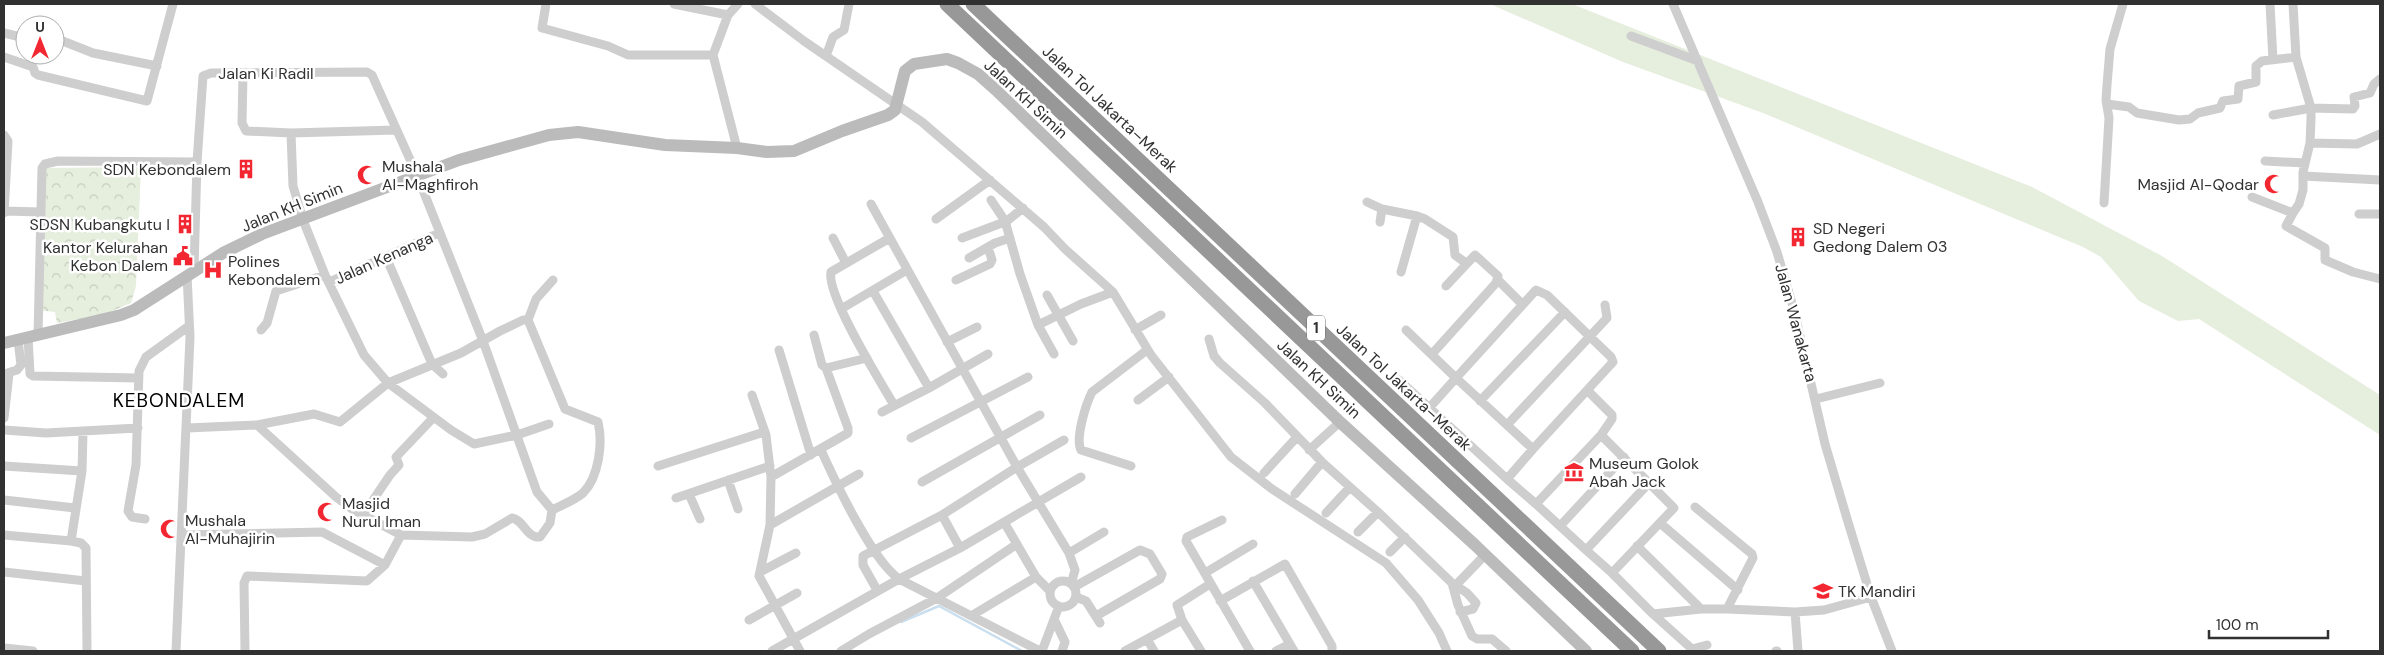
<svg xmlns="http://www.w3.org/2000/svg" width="2384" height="655" font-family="'DM Sans',sans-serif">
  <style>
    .grass { fill: #e6eede }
    .park { fill: url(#park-crowns) }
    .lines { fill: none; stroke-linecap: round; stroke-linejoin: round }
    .stream { stroke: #c9dfef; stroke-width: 2.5 }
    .street { stroke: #cecece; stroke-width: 9 }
    .secondary { stroke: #bbb; stroke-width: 12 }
    .highway { stroke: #989898; stroke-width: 15 }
    .labels { text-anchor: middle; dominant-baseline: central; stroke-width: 5; stroke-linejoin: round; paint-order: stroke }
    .shield { fill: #fff; stroke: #6f6f6f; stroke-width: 1 }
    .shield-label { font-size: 15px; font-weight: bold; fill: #313131 }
    .street-label { font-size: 16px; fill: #313131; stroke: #fff }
    .poi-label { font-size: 16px; fill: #313131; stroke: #fff; text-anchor: start }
    .quarter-label { font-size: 19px; letter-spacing: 1px; fill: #000; stroke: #fff }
  </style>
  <defs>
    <pattern id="park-crowns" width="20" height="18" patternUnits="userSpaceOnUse" patternTransform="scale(1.25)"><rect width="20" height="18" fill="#e6eede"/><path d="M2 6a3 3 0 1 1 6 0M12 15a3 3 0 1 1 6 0" fill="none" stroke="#c6cdbf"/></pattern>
  </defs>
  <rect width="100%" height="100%" fill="#fff"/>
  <path class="grass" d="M1490 4H1572L2032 187 2162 256 2380 395V435L2199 319 2178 321 2139 301 2101 257 2083 247 1763 113 1623 62Z"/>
  <path class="park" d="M141 167 136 286 131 303 105 314 57 323 55 312 36 310 46 168Z"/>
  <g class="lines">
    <path class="stream" d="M901 622 939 606 1022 651"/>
    <path class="street" d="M546 4 542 28 608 46 628 55H713
      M674 4 728 15
      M755 4 804 41 922 122 1044 227 1065 249 1113 292 1151 355 1231 457 1272 489 1386 563 1418 600 1439 633 1447 651
      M1673 4 1758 202 1777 252 1794 310 1825 444 1848 522 1871 597 1892 651
      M2270 4 2273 60
      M4 33 25 38
      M1631 36 1698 61
      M55 38 93 53 157 66
      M826 56 833 37 844 30 849 4
      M4 57 33 67 35 73 38 75 147 101 173 4
      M243 74 242 123 246 131 291 133 396 130
      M2107 104 2129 107 2137 113 2179 120 2190 119 2198 113 2220 108 2223 101 2238 99 2239 86 2256 82V66L2262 61 2296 57
      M2273 115 2311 108 2353 109 2355 106 2354 97 2370 93 2374 84 2380 79
      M291 133 293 186 303 220 325 275 364 355 388 383 451 430 474 444 517 435 549 424
      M4 135 8 141 4 213
      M2310 143 2357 144 2380 134
      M737 148 713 55 728 15 738 4
      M2265 161 2305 163
      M2303 176 2380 180
      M2252 197 2293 213 2299 204 2303 190V172L2310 143 2311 119V108L2296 57 2293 4
      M991 200 1005 221 1020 274 1038 325 1054 354
      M1367 202 1382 209 1417 216 1401 272
      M2104 203 2109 118 2106 100 2107 85 2110 49 2123 4
      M871 204 1017 467 942 515 960 548 899 579 1040 651
      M5 211 40 212
      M2293 213 2286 226 2325 248V260L2353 272 2380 279
      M2359 214H2380
      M1417 216 1425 219 1453 237 1455 255 1466 263
      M936 219 990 180
      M1380 222 1382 209
      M833 238 846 263
      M962 238 1007 221 1023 208
      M888 239 831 272C826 295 880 381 894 405
      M386 257 432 364 443 374
      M969 258 995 243 1010 238
      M956 280 990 264 992 260 988 247
      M1498 280 1522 304
      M329 282 439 233
      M1536 290 1547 295 1611 357 1613 362 1533 449 1456 378Z
      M873 291 929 388 988 354
      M1047 295 1073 341
      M841 309 907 270
      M528 320 536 299 553 280
      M1038 325 1081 304 1113 292
      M261 330 267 323 276 291 325 275
      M1135 330 1161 315
      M1406 330 1456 378 1430 407
      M38 335 42 168 45 164 58 161 197 162
      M814 335 822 365 826 368 867 358
      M28 337 30 374 33 376 137 378
      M1209 339 1214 356 1220 363 1265 403 1322 462 1378 512 1452 583 1458 605 1472 636 1477 639H1492L1506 651
      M947 342 977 327
      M779 350 811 455
      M1432 354 1496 283 1498 276 1475 255 1446 286
      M4 374 17 370 21 365 18 340
      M1399 380 1507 479
      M752 395 766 435 771 477 770 525 759 576 800 651
      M1816 399 1880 383
      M1138 400 1169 377
      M1480 401 1565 312
      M882 412 929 388
      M4 418 9 374
      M257 425 336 497 352 509 401 535 472 537 485 534 512 518C524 520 526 538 540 537L550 523 552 510
      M1507 425 1607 318 1605 305
      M187 428 257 425 314 414 340 422 388 383 461 353 500 331 523 320H528L565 409 598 422C603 443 599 477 583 493 575 500 562 505 552 510L537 492 483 341 417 175 372 75 367 72 211 73 203 76 197 162 194 270
      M4 430 46 433 138 428
      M83 432 82 471 71 541 81 543 86 548 87 651
      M1601 435 1674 508 1612 573 1653 614 1701 609H1727L1753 558 1752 554 1695 507
      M911 438 1028 377
      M1064 440 1017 467 1069 553 1075 570 1071 584
      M1533 449 1507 479 1536 504
      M1309 450 1340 422
      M4 466 82 471
      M658 466 764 432
      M1131 466 1081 450C1075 438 1086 404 1092 392L1147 350
      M1264 473 1297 437
      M771 477 848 433V428L826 368
      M728 480 738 509
      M922 482 1040 415
      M689 494 700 519
      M1295 494 1322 462
      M676 498 770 466
      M4 500 75 508
      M1326 513 1350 487
      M363 515 390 475 399 465 396 457 433 418
      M145 519 132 517 128 511 136 465 139 371 146 357 189 326
      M1222 520 1187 537 1186 541 1250 651
      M1004 522 1036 577 1050 591
      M1660 523 1738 590
      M770 525 859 474
      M1561 525 1624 457
      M1358 532 1378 512
      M4 535 71 541
      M183 535 322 532 385 565
      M1637 546 1701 609
      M960 548 1081 477
      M1586 550 1536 504 1601 435 1612 419V415L1588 391
      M1390 552 1405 537
      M1069 553 1104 532
      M4 572 86 581
      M760 572 796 553
      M1205 573 1253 544
      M1612 573 1586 550 1650 482
      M1050 594a13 13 0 1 1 26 0a13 13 0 1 1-26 0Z
      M1253 581 1294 651
      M1452 583 1467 593 1476 603 1473 609 1460 612
      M1456 585 1485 555
      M1074 587 1140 550 1150 554 1162 574 1160 579 1096 616
      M877 590 863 565V556L942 515
      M1076 597 1086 601 1100 623
      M1220 601 1285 564 1332 646V651
      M1727 609 1795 612 1824 610 1871 597
      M1795 612 1798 651
      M1653 614 1692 649 1707 645
      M971 616 1036 577
      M1054 619 1065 642 1062 651
      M749 620 797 593
      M1147 639 1154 651
      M4 648 33 651
      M176 651 190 337 187 275
      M245 651 244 583 247 576 367 581 385 565 401 535
      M772 651 899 579C872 560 835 481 821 450
      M841 651 869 634 937 598 1017 544
      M1042 651 1059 606
      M1125 651 1182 620
      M1201 651 1182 620 1177 605 1210 584
      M1276 651 1290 644
      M1776 651H1777"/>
    <path class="secondary" d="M4 343 121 315 134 310 223 253 262 234 459 160 549 135 578 132 665 145 737 148 767 152 794 151 842 131 888 115 895 110 905 71 914 64 947 59 958 63 978 74 996 90 1340 422 1475 545 1586 651"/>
    <path class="highway" d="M947 4 1632 651
      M973 4 1659 651"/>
  </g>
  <defs>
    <symbol id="building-bare" viewBox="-9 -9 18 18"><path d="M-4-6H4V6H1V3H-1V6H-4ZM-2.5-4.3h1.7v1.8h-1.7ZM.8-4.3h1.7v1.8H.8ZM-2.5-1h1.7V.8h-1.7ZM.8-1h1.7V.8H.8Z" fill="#f32731" stroke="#fff" stroke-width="2.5" paint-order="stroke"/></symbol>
    <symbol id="mosque-bare" viewBox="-9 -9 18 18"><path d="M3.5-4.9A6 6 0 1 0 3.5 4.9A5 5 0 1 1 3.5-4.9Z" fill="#f32731" stroke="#fff" stroke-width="2.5" paint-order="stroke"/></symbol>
    <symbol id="civic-bare" viewBox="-9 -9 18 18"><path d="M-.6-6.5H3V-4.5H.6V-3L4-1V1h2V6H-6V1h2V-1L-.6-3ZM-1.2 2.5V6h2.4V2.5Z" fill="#f32731" stroke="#fff" stroke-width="2.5" paint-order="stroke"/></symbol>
    <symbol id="hospital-bare" viewBox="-9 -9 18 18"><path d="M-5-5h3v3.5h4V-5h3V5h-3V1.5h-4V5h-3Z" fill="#f32731" stroke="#fff" stroke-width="2.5" paint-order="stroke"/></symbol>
    <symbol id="museum-bare" viewBox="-9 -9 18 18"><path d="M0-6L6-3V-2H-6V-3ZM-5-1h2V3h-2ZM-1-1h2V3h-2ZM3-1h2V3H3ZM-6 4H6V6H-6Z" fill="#f32731" stroke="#fff" stroke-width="2.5" paint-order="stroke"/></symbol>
    <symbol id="school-bare" viewBox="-9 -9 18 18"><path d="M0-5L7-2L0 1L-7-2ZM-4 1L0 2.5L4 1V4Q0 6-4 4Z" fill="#f32731" stroke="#fff" stroke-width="2.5" paint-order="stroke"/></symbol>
  </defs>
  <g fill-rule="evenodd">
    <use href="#building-bare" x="232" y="155" width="28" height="28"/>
    <use href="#mosque-bare" x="353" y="161" width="28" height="28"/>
    <use href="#mosque-bare" x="2260" y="170" width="28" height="28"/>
    <use href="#building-bare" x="171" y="210" width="28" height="28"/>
    <use href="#building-bare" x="1784" y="223" width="28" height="28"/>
    <use href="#civic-bare" x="169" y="242" width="28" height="28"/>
    <use href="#hospital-bare" x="199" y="256" width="28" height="28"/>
    <use href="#museum-bare" x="1560" y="458" width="28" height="28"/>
    <use href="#mosque-bare" x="313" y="498" width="28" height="28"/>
    <use href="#mosque-bare" x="156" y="515" width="28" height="28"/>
    <use href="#school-bare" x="1809" y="577" width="28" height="28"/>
  </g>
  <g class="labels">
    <rect class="shield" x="1307" y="315.5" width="18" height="25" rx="4"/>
    <g class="shield-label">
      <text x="1316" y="328">1</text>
    </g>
    <g class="street-label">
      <text x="266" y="73">Jalan Ki Radil</text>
      <text transform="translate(1026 99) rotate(43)">Jalan KH Simin</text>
      <text transform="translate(1110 109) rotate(43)">Jalan Tol Jakarta–Merak</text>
      <text transform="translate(292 207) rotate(-22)">Jalan KH Simin</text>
      <text transform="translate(384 258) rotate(-24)">Jalan Kenanga</text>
      <text transform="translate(1796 323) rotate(75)">Jalan Wanakarta</text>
      <text transform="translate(1319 379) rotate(43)">Jalan KH Simin</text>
      <text transform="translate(1404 387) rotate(43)">Jalan Tol Jakarta–Merak</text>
    </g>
    <g class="poi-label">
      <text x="382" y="166">Mushala<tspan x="382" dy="18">Al-Maghfiroh</tspan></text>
      <text x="231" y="169" text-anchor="end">SDN Kebondalem</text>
      <text x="2259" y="184" text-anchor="end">Masjid Al-Qodar</text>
      <text x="170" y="224" text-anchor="end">SDSN Kubangkutu I</text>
      <text x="1813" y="228">SD Negeri<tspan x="1813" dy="18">Gedong Dalem 03</tspan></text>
      <text x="168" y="247" text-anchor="end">Kantor Kelurahan<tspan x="168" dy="18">Kebon Dalem</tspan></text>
      <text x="228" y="261">Polines<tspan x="228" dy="18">Kebondalem</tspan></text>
      <text x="1589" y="463">Museum Golok<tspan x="1589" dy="18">Abah Jack</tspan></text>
      <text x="342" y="503">Masjid<tspan x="342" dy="18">Nurul Iman</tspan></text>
      <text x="185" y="520">Mushala<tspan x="185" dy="18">Al-Muhajirin</tspan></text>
      <text x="1838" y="591">TK Mandiri</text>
    </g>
    <g class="quarter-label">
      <text x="179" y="400">KEBONDALEM</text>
    </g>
  </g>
  <rect width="2384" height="655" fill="none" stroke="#313131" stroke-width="10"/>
  <g transform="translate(40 40)"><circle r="24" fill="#ffffff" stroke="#adadad"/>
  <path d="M0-4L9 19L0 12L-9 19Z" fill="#f32731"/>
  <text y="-8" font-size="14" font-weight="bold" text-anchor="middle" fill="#313131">U</text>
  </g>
  <path d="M2209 630v8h119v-8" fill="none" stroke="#313131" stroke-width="2.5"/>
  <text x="2216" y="630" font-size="15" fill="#313131" stroke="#ffffff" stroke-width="4" paint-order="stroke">100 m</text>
</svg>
